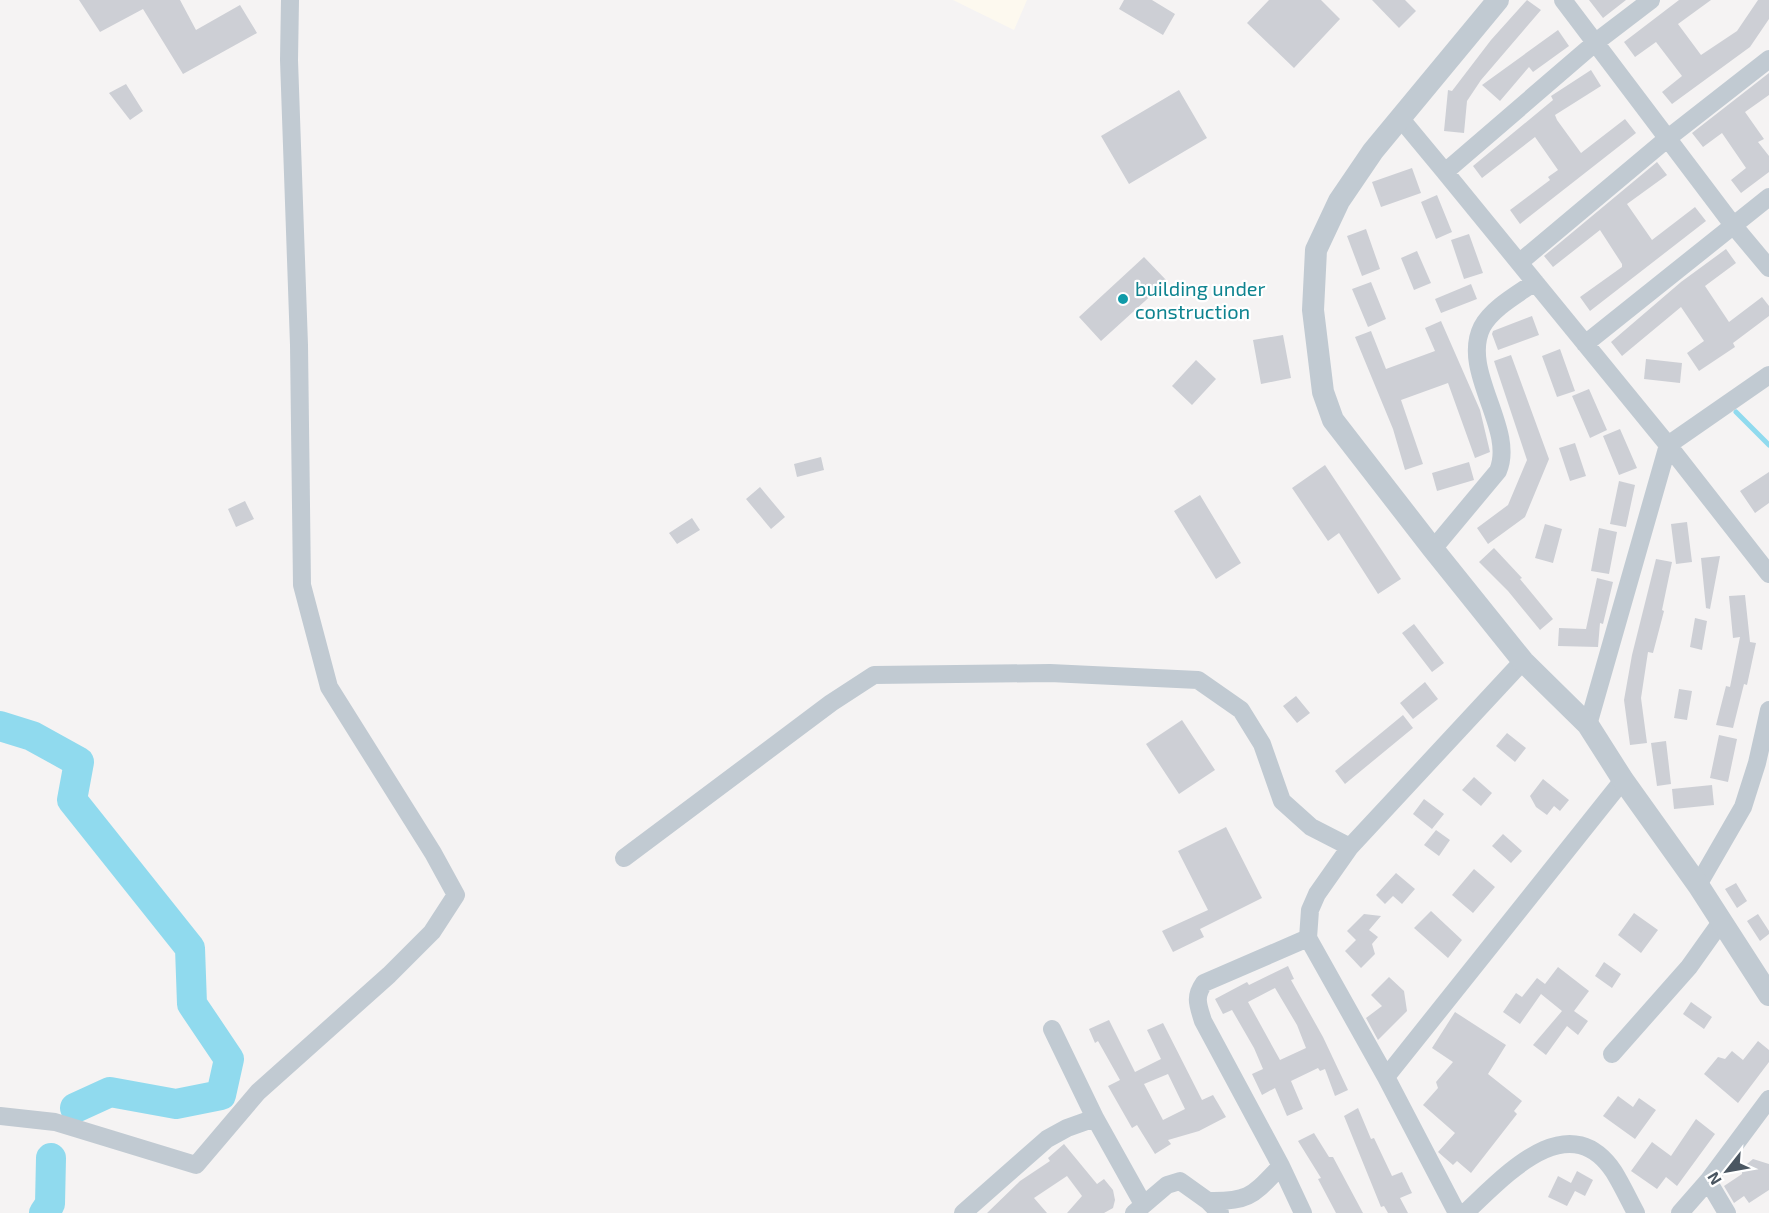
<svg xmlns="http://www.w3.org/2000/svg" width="1769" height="1213" font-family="'Exo 2',sans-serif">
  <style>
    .commercial { fill: #fdf9ef }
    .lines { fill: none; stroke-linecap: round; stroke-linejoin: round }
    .stream { stroke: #90daee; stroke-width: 5 }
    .river { stroke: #90daee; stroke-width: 30 }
    .building { fill: #cdcfd5; fill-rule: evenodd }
    .minor { stroke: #c1cad2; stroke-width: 18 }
    .tertiary { stroke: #c1cad2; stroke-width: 22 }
    .culture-dot { fill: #0f9aa8; stroke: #fff; stroke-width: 2 }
    .labels { text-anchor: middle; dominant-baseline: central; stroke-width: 4.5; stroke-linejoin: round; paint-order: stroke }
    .culture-label { font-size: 20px; fill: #0d838f; stroke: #fff; text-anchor: start }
  </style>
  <rect width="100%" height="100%" fill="#f5f3f3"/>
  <path class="commercial" d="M953 0H1027L1014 30Z"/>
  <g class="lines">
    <path class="stream" d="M1736 412 1769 445"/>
    <path class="river" d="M0 726 32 736 79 762 72 800 190 948 192 1004 229 1059 221 1095 176 1104 110 1092 75 1108
      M44 1213 50 1204 51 1158"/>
  </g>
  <path class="building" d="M79 0H180L196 30 240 5 257 33 183 74 143 9 100 32Z
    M1124 0H1152L1175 14 1163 35 1119 9Z
    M1269 0H1321L1340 19 1294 68 1247 23Z
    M1372 0H1405L1416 11 1399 28Z
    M1527 0 1541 10 1481 80 1467 101 1464 133 1444 131 1448 90 1452 91 1491 40Z
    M1589 0H1626L1603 18Z
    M1679 0H1711L1678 24 1701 55 1737 31 1758 0H1769V19L1750 47 1672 104 1662 92 1682 76 1656 42 1635 57 1624 42Z
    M1558 30 1569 46 1533 72 1529 67 1500 101 1482 85Z
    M1591 70 1601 86 1555 115 1557 120 1581 153 1625 119 1636 133 1520 224 1510 210 1550 180 1548 177 1558 170 1535 137 1482 178 1473 166 1553 100 1551 96Z
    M1769 73V95L1745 112 1764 139 1758 142 1769 156V172L1741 193 1731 180 1746 168 1722 133 1703 147 1692 133Z
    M126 84 143 111 130 120 109 93Z
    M1179 90 1207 138 1129 184 1101 136Z
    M1657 162 1667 175 1627 204 1652 240 1695 207 1706 221 1590 311 1580 297 1622 267V264L1600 230 1553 267 1544 256Z
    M1412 168 1421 193 1381 207 1372 182Z
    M1437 195 1452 232 1436 239 1421 202Z
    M1366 229 1380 269 1362 276 1347 236Z
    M1469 234 1483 273 1464 279 1451 240Z
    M1726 249 1736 263 1705 286 1729 322 1762 297 1769 306V316L1733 343 1735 347 1699 371 1687 353 1704 341 1681 307 1622 356 1611 342 1681 282Z
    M1417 251 1431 283 1414 290 1401 258Z
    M1144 257 1167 281 1101 341 1079 317Z
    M1371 282 1386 319 1368 327 1352 289Z
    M1471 284 1477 299 1441 313 1435 299Z
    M1532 316 1539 335 1498 350 1492 334 1493 331Z
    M1441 321 1480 410 1490 452 1475 458 1448 383 1401 400 1423 464 1405 470 1393 429 1355 337 1371 331 1386 369 1435 351 1425 328Z
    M1283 335 1291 378 1261 384 1253 340Z
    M1560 349 1575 391 1557 397 1542 356Z
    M1511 355 1549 459 1525 517 1488 544 1477 528 1508 505 1527 460 1494 361Z
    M1646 359 1682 363 1680 383 1644 379Z
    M1196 360 1216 379 1192 405 1172 386Z
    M1589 389 1607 430 1590 438 1572 396Z
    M1620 429 1637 468 1619 475 1603 436Z
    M1575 443 1586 476 1570 481 1559 448Z
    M821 457 824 470 797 477 794 464Z
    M1469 462 1474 480 1437 491 1432 473Z
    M1325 465 1401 579 1378 594 1339 533 1328 541 1292 488Z
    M1769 472V503L1755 513 1740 491Z
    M1619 481 1635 485 1626 527 1610 524Z
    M760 487 785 517 771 529 746 499Z
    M1200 495 1241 563 1216 579 1174 511Z
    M245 501 254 519 236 527 228 509Z
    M692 518 700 530 677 544 669 533Z
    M1687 522 1692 562 1676 564 1671 524Z
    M1545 524 1562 529 1553 563 1535 558Z
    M1599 528 1617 532 1609 574 1591 571Z
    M1494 548 1522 578 1520 579 1553 619 1540 630 1508 591 1479 562Z
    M1720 556 1710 609 1706 608 1701 558Z
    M1656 559 1672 562 1662 610 1664 611 1653 653 1648 652 1641 698 1647 743 1630 745 1624 700 1632 655Z
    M1597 578 1613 582 1603 624 1600 623 1598 647 1558 646 1559 628 1586 629Z
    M1745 595 1750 642 1756 643 1747 685 1744 684 1733 728 1716 725 1726 686 1730 687 1740 637 1733 638 1729 596Z
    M1695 618 1707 621 1702 650 1690 647Z
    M1414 624 1444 663 1432 672 1402 633Z
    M1425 682 1438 699 1413 719 1400 703Z
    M1679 689 1692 691 1687 720 1674 718Z
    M1296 696 1310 713 1297 723 1283 706Z
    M1403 715 1413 728 1345 784 1335 771Z
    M1182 720 1215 770 1179 794 1146 744Z
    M1507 733 1526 748 1515 762 1496 746Z
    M1719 735 1737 739 1728 782 1710 778Z
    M1666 741 1671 784 1657 786 1651 743Z
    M1474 777 1492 793 1481 806 1462 790Z
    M1543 779 1569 800 1560 811 1554 806 1547 815 1536 807 1530 796Z
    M1712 785 1714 805 1674 809 1672 789Z
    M1424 799 1444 814 1432 829 1413 814Z
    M1226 827 1262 898 1200 929 1204 937 1173 952 1162 931 1208 910 1178 851Z
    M1436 830 1450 840 1439 856 1424 845Z
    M1503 834 1522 851 1511 863 1492 846Z
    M1474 869 1495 887 1473 913 1452 895Z
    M1396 873 1415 889 1402 904 1393 896 1385 904 1376 895Z
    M1736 883 1747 901 1737 908 1725 889Z
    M1431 911 1462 940 1448 958 1414 928Z
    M1634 913 1658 930 1641 953 1618 935Z
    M1364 914 1381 916 1369 930 1378 937 1372 944 1375 954 1361 968 1345 951 1356 940 1347 931Z
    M1758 914 1769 931V934L1760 941 1747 921Z
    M1604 962 1621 974 1612 988 1595 976Z
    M1288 966 1294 979 1291 980 1323 1037 1348 1090 1335 1096 1325 1069 1320 1071 1318 1068 1291 1081 1303 1109 1287 1116 1275 1088 1262 1095 1252 1074 1263 1069 1254 1048 1232 1010 1223 1014 1215 999 1247 982 1249 985ZM1275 988 1297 1025 1306 1048 1280 1060 1248 1002Z
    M1558 967 1589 991 1574 1011 1588 1021 1578 1035 1567 1026 1546 1055 1533 1045 1562 1011 1541 994 1520 1024 1503 1012 1516 993 1522 997 1537 978 1545 984Z
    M1389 977 1404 991 1407 1011 1378 1040 1366 1018 1382 1006 1371 995Z
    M1691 1002 1712 1017 1704 1029 1683 1014Z
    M1455 1012 1506 1045 1488 1074 1522 1101 1514 1111 1517 1114 1471 1173 1457 1161 1453 1165 1438 1152 1455 1133 1423 1105 1438 1088 1436 1082 1453 1062 1432 1048Z
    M1109 1020 1135 1072 1161 1059 1147 1030 1163 1023 1202 1100 1213 1095 1226 1117 1199 1131 1168 1140 1171 1144 1155 1154 1137 1125 1132 1128 1108 1086 1120 1080 1098 1041 1095 1043 1089 1029ZM1168 1074 1185 1109 1163 1120 1144 1084Z
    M1758 1041 1769 1050V1062L1738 1103 1704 1074 1718 1057 1725 1059 1732 1051 1743 1060Z
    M1618 1096 1633 1107 1639 1098 1656 1110 1635 1139 1603 1116Z
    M1358 1108 1371 1139 1374 1138 1392 1176 1402 1172 1412 1193 1400 1198 1408 1213H1388L1384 1206 1381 1207 1344 1116Z
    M1696 1119 1715 1134 1677 1186 1666 1177 1657 1189 1631 1171 1652 1142 1671 1156Z
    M1314 1133 1329 1157H1333L1363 1213H1336L1318 1179 1321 1178 1298 1141Z
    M1064 1144 1097 1184 1104 1179 1113 1190 1115 1200 1113 1208 1104 1213H1067L1082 1196 1067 1176 1034 1198 1047 1213H987L1020 1181 1050 1161 1048 1158Z
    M1753 1159 1769 1164V1190L1749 1203 1744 1196 1734 1203 1724 1186 1742 1174V1168Z
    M1577 1171 1593 1180 1585 1196 1575 1191 1567 1206 1548 1197 1558 1176 1571 1183Z"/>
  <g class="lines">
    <path class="minor" d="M1563 0 1733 225 1769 268
      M1401 119 1445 172 1596 42 1651 0
      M1445 172 1668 445 1769 574
      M1520 262 1668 138 1769 59
      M1585 344 1769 197
      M1433 549 1498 471C1516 429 1460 371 1482 327 1492 308 1518 294 1535 282
      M1588 725 1668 445 1769 375
      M624 858 831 703 874 675 1050 673 1198 680 1241 710 1262 744 1282 801 1311 827 1350 847
      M1698 885 1743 807 1757 763 1769 710
      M1052 1029 1095 1118 1143 1204
      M1612 1054 1689 967 1721 922
      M1386 1077 1623 780
      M0 1116 55 1122 196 1165 258 1092 389 975 432 932 456 895 433 853 329 687 302 585 299 345 289 60 290 0
      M1708 1181 1727 1213
      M1208 1201C1250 1202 1253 1195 1281 1166
      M963 1213 1047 1139 1067 1128 1095 1118
      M1134 1213 1167 1185 1180 1181 1208 1201 1220 1213
      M1303 1213 1281 1166 1203 1021C1198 1005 1194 997 1204 983L1308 938
      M1457 1213 1386 1077 1308 938 1310 910 1317 894 1350 847 1523 661
      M1465 1213C1502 1179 1568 1103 1614 1172 1622 1185 1629 1200 1636 1213
      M1680 1213 1708 1181 1769 1099"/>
    <path class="tertiary" d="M1498 0 1373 151 1339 201 1316 250 1313 310 1323 392 1333 420 1433 549 1523 661 1588 725 1623 780 1698 885 1769 995"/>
  </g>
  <circle class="culture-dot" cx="1123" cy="299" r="6"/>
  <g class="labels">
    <g class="culture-label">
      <text x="1135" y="288">building under<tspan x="1135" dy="23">construction</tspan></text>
    </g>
  </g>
  <g transform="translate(1727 1171) rotate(239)" stroke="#ffffff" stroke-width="4.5" paint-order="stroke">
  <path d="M0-4.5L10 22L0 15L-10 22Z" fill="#4a5661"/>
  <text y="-9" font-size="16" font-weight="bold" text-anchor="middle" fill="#4a5661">N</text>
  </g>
</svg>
